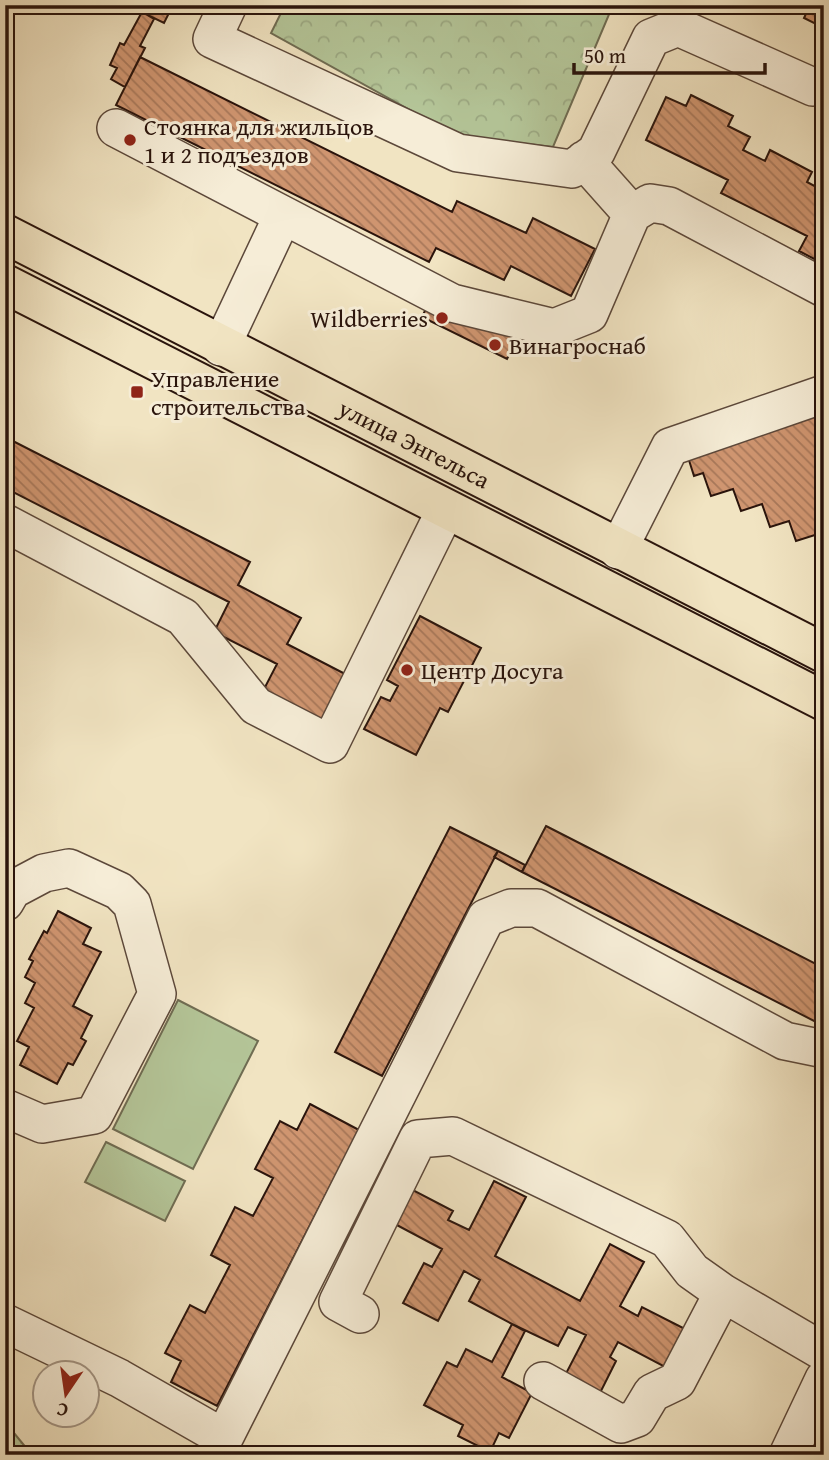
<svg xmlns="http://www.w3.org/2000/svg" width="829" height="1460" font-family="'Gentium Book Plus',serif">
  <style>
    .forest { fill: url(#forest-crowns); stroke: #6f6c52; stroke-width: 2 }
    .park { fill: #b4c598; stroke: #6f6c52; stroke-width: 2 }
    .building { fill: url(#building-back-hatch); stroke: #2a140c; stroke-width: 2 }
    .lines { fill: none; stroke-linecap: round; stroke-linejoin: round }
    .minor-casing { stroke: #5c483a; stroke-width: 40 }
    .major-casing { stroke: #2a140c; stroke-width: 42 }
    .minor { stroke: #f6edd7; stroke-width: 37 }
    .major { stroke: #f1e4c2; stroke-width: 38 }
    .poi-dot { fill: #8f2418; stroke: #f6edd7; stroke-width: 2.5 }
    .labels { text-anchor: middle; dominant-baseline: central; stroke-width: 6; stroke-linejoin: round; paint-order: stroke }
    .poi-label { font-size: 24px; fill: #2a140c; stroke: #f6edd7; text-anchor: start }
    .street-label { font-size: 24px; fill: #2a140c; stroke: #f6edd7 }
  </style>
  <defs>
    <pattern id="forest-crowns" width="20" height="18" patternUnits="userSpaceOnUse" patternTransform="scale(1.75)"><rect width="20" height="18" fill="#b4c598"/><path d="M2 6a3 3 0 1 1 6 0M12 15a3 3 0 1 1 6 0" fill="none" stroke="#9ba882"/></pattern>
    <pattern id="building-back-hatch" width="6" height="6" patternUnits="userSpaceOnUse" patternTransform="scale(1.75)"><rect width="6" height="6" fill="#cf9570"/><path d="M-1 5l2 2M0 0l6 6M5-1l2 2" fill="none" stroke="#a8785a"/></pattern>
  </defs>
  <rect width="100%" height="100%" fill="#f1e4c2"/>
  <filter id="stains"><feTurbulence type="fractalNoise" baseFrequency=".00286" numOctaves="4"/><feColorMatrix values="0 0 0 0 .2 0 0 0 0 .09 0 0 0 0 .02 0 0 0 .5 -.17"/></filter>
  <radialGradient id="worn" r=".72"><stop offset=".6" stop-color="#630" stop-opacity="0"/><stop offset="1" stop-color="#630" stop-opacity=".3"/></radialGradient>
  <path class="forest" d="M285 5H613L553 147 457 136 271 33Z
    M5 1422 32 1455H5Z"/>
  <path class="park" d="M178 1000 258 1041 193 1169 113 1129Z
    M106 1142 185 1181 165 1221 85 1182Z"/>
  <path class="building" d="M127 5H173L164 23Z
    M810 5H824V28L804 18Z
    M142 12 154 19 140 46 145 48 125 87 111 79 117 68 110 65 120 43 124 45Z
    M140 57 452 212 457 201 526 233 533 218 595 249 571 296 511 266 504 280 436 248 429 262 116 105Z
    M691 95 733 116 728 126 750 137 743 150 765 161 770 150 812 172 807 182 824 191V264L799 251 807 236 721 193 728 180 646 140 666 97 686 106Z
    M432 296 523 327 507 359 422 317Z
    M824 409V552L818 534 796 541 789 521 770 527 762 504 741 511 733 489 711 496 703 473 694 476 687 454Z
    M5 437 250 562 238 585 301 618 287 644 351 677 327 724 263 691 277 664 214 632 229 602 5 488Z
    M420 616 481 648 448 712 440 708 416 755 364 729 381 697 390 701 398 686 387 680Z
    M546 826 824 968V1026L522 872Z
    M450 827 498 851 382 1076 335 1052Z
    M498 851 525 865 522 872 494 857Z
    M58 911 91 928 83 944 101 952 73 1006 92 1016 81 1038 86 1041 73 1065 68 1063 57 1084 20 1065 29 1047 17 1041 34 1008 25 1003 35 983 25 977 33 961 29 959 44 931 47 933Z
    M310 1104 359 1130 217 1406 171 1382 181 1361 165 1353 190 1305 205 1313 230 1265 211 1255 235 1207 253 1216 273 1178 255 1169 280 1121 297 1130Z
    M494 1181 526 1197 495 1256 580 1301 610 1244 644 1262 620 1306 638 1316 642 1307 685 1329 665 1367 618 1342 610 1357 616 1361 594 1405 559 1387 586 1335 568 1327 558 1346 512 1324 469 1301 480 1280 464 1271 438 1321 403 1303 424 1263 432 1267 442 1249 393 1223 411 1189 453 1211 448 1220 469 1230Z
    M512 1324 525 1331 502 1377 532 1393 509 1438 499 1433 490 1452 458 1436 463 1425 424 1405 447 1362 457 1367 466 1349 492 1362Z"/>
  <g class="lines">
    <defs>
      <path id="minor" d="M228 5 212 39 458 153 572 169 596 152 651 38 678 27 813 87
        M116 128 283 215
        M584 160 632 214
        M221 347 283 215 452 303 554 328 589 314 632 214 650 203 669 206 824 288
        M5 523 183 617 256 706 330 744 446 509
        M618 550 670 447 824 394
        M5 902 12 890 44 873 69 868 119 891 132 904 157 994 94 1115 42 1124 5 1108
        M360 1314 338 1302 418 1139 453 1136 667 1239 692 1271 723 1293 824 1352
        M5 1323 119 1378 224 1438 486 918 511 908H537L785 1041 824 1049
        M543 1381 621 1424 637 1418 652 1393 677 1381 723 1293
        M788 1455 824 1379"/>
      <g id="major">
        <path id="s1" d="M5 234 824 653"/>
        <path d="M5 284 824 701"/>
      </g>
    </defs>
    <use href="#minor" class="minor-casing"/>
    <use href="#major" class="major-casing"/>
    <use href="#minor" class="minor"/>
    <use href="#major" class="major"/>
  </g>
  <g class="poi-dot">
    <circle cx="130" cy="140" r="7"/>
    <circle cx="442" cy="318" r="7"/>
    <circle cx="495" cy="345" r="7"/>
    <rect x="130" y="385" width="14" height="14" rx="3.5"/>
    <circle cx="407" cy="670" r="7"/>
  </g>
  <g class="labels">
    <g class="poi-label">
      <text x="144" y="126">Стоянка для жильцов<tspan x="144" dy="28">1 и 2 подъездов</tspan></text>
      <text x="428" y="318" text-anchor="end">Wildberries</text>
      <text x="509" y="345">Винагроснаб</text>
      <text x="151" y="378">Управление<tspan x="151" dy="28">строительства</tspan></text>
      <text x="421" y="670">Центр Досуга</text>
    </g>
    <g class="street-label">
      <text stroke="none"><textPath href="#s1" startOffset="460">улица Энгельса</textPath></text>
    </g>
  </g>
  <rect width="829" height="1460" fill="none" stroke="#f1e4c2" stroke-width="28"/>
  <rect x="7" y="7" width="815" height="1446" fill="none" stroke="#2a140c" stroke-width="3.5"/>
  <rect x="14" y="14" width="801" height="1432" fill="none" stroke="#2a140c" stroke-width="2"/>
  <g transform="translate(66 1394) rotate(193)"><circle r="33" fill="#f6edd7" stroke="#a49686" stroke-width="2"/>
  <path d="M0-5L12 26L0 18L-12 26Z" fill="#8f2418"/>
  <text y="-10" font-size="19" font-weight="bold" text-anchor="middle" fill="#2a140c">С</text>
  </g>
  <path d="M574 63v10h191v-10" fill="none" stroke="#2a140c" stroke-width="3.5"/>
  <text x="584" y="63" font-size="21" fill="#2a140c" stroke="#f6edd7" stroke-width="5" paint-order="stroke">50 m</text>
  <rect width="100%" height="100%" filter="url(#stains)"/>
  <rect width="100%" height="100%" fill="url(#worn)"/>
</svg>
